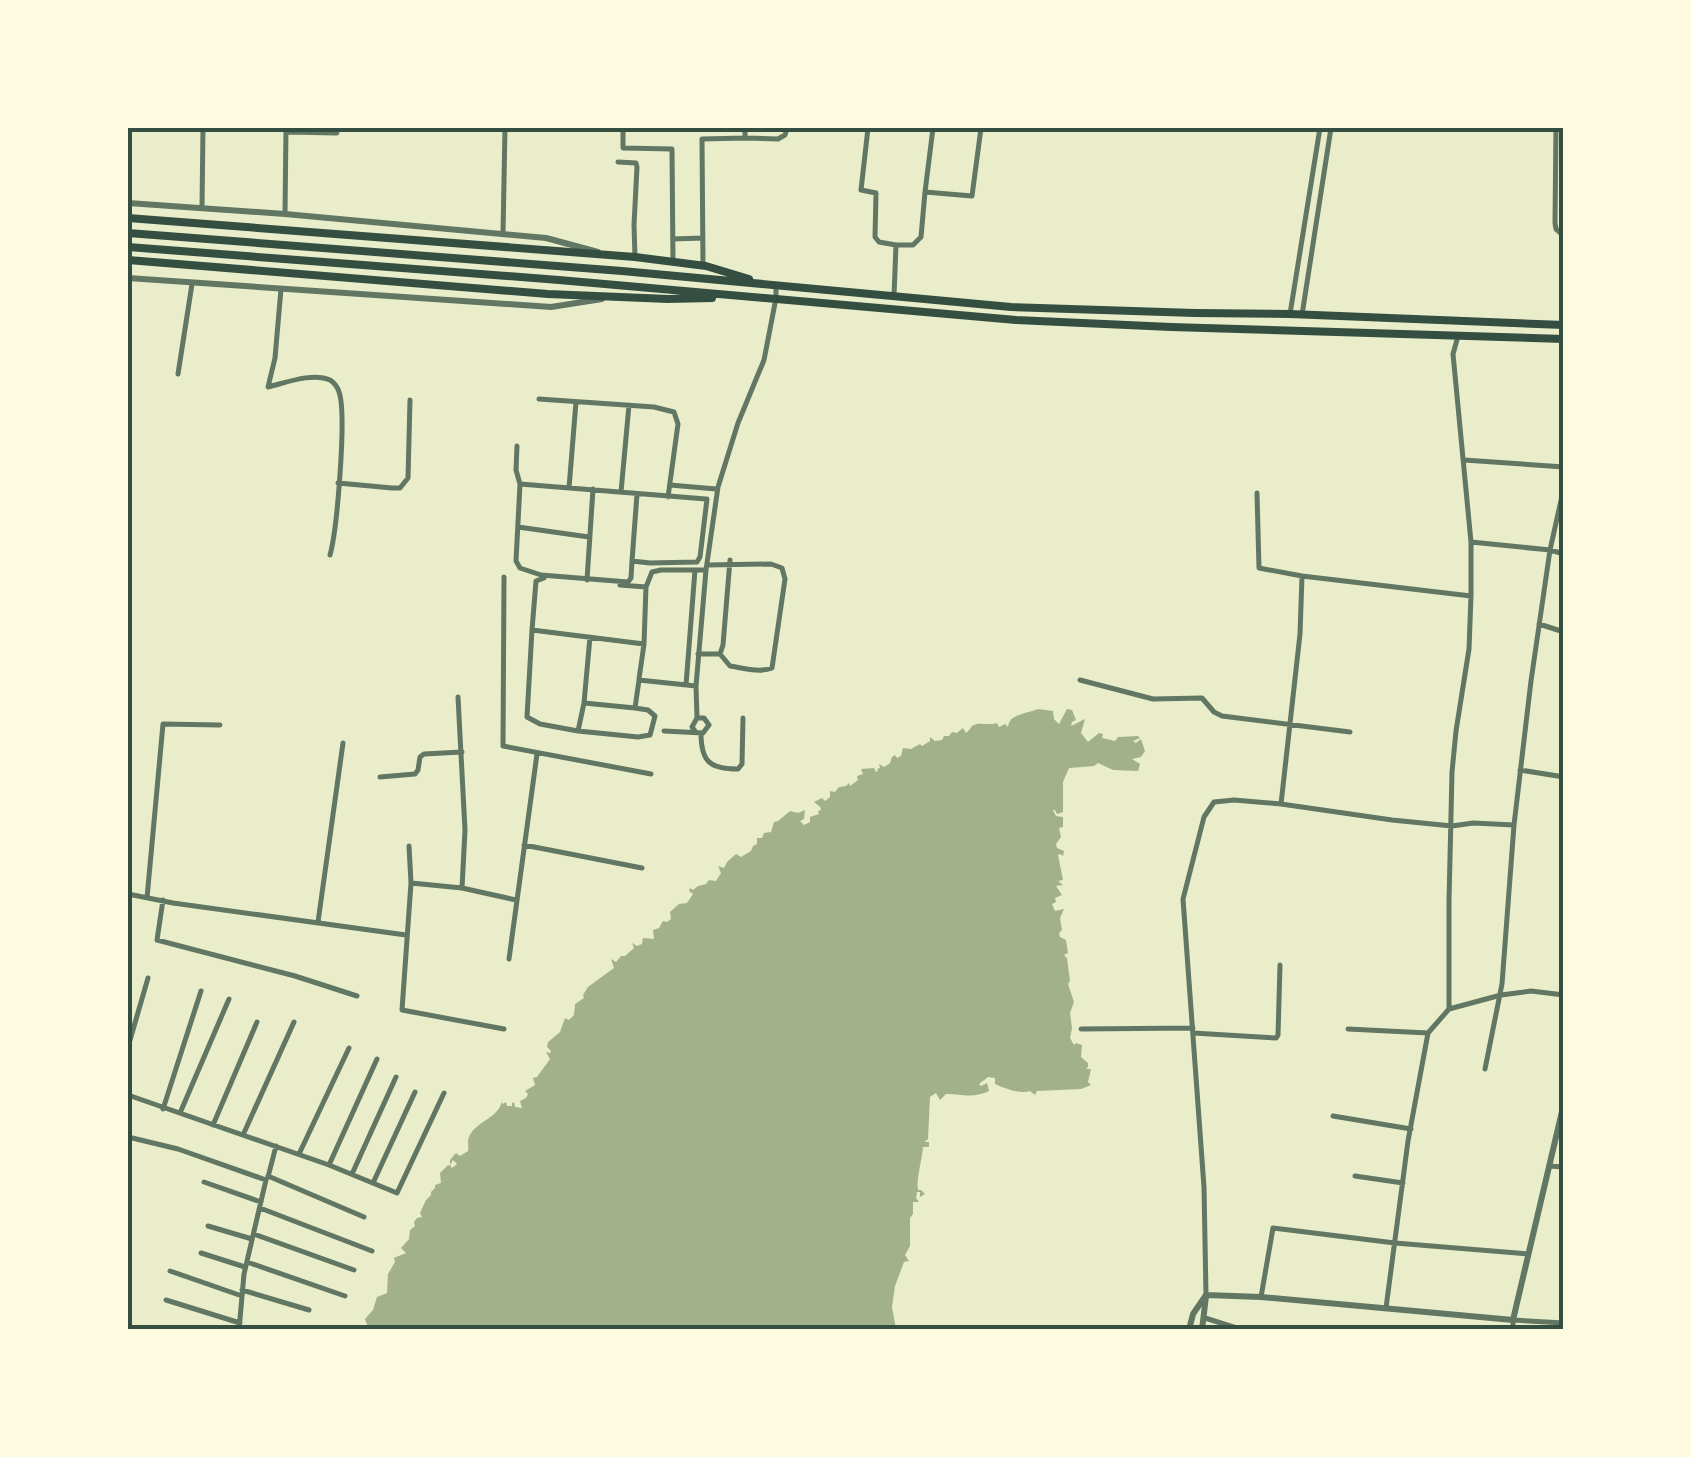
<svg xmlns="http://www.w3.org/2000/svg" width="1691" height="1457" font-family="'Space Grotesk',sans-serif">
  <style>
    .water { fill: #a3b18a }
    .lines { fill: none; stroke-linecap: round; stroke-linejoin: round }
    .minor { stroke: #617663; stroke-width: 5 }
    .tertiary { stroke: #617663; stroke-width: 6 }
    .primary { stroke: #344e41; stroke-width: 8 }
    .neatline { fill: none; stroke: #344e41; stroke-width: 4 }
  </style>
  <rect width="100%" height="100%" fill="#e9edc9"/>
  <path class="water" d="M1038 709 1053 711 1054 719 1059 724 1067 709 1072 710 1076 720 1072 722 1071 726 1085 719 1081 733 1088 742 1099 733 1103 734 1102 738 1115 741 1118 737 1138 736 1140 738 1133 741 1136 743 1141 739 1145 751 1141 757 1132 759 1140 764 1138 771 1113 770 1098 763 1094 766 1069 768 1063 782V812L1057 814 1055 810H1053L1056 816 1063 817V827L1059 828 1061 837 1056 844 1057 848 1064 851 1063 856 1060 854 1058 855 1063 880 1058 881 1063 885 1056 886 1062 895 1055 898 1056 902 1052 904 1055 911 1064 909 1060 918 1062 930 1059 933 1060 937 1066 940 1068 953 1064 955 1067 958 1070 981 1068 984 1074 1002 1070 1013 1072 1028 1070 1038 1074 1045 1076 1043 1082 1045 1081 1057 1088 1063V1067L1086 1069H1091L1088 1082 1091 1085 1081 1089 1037 1091 1035 1095 1030 1091C1019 1094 1006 1089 995 1084V1078L988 1077 979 1084 981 1086 987 1083 989 1091C971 1099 964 1094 946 1094L940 1100 936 1093 930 1097 928 1139 924 1142H929V1147H923C922 1160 916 1179 918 1190H921L925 1194 920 1197V1192H917L916 1198 919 1202H913V1214L910 1218V1246L905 1255 909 1261 904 1262 895 1286 892 1307 896 1329H366L368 1327 365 1319 373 1310 377 1297 387 1293 388 1274 395 1262 394 1258 406 1253 401 1248 409 1239 410 1230 415 1226 414 1222 417 1218 422 1217 420 1213 426 1200 431 1195V1192L435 1188V1185L441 1183 440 1173 447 1166 450 1165 452 1168 457 1164 453 1160 450 1165V1160L456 1153 460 1156 468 1151C469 1146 467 1141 469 1137 477 1120 496 1120 502 1102L503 1104 506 1102 507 1106H512V1103L514 1102 515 1107 522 1108 520 1101 526 1098 528 1094 525 1091 535 1085 533 1078 537 1077 550 1059 546 1052 550 1053 551 1051 547 1047 548 1042 560 1032 565 1018 569 1020 574 1015 575 1004 584 998 583 995 588 987 614 968 611 959 616 962 621 956H625L634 948 632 943 637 946 642 944 643 938 654 939 653 930 659 928 663 921 667 922 671 919 670 912 679 904 687 903 693 894 689 891 690 888 693 890 698 886 706 884 709 880 716 881 721 873 718 866 724 868 727 862 736 854 741 857 751 851 753 846 757 844V838H762L764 833 771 832 774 822 778 821 790 811 798 813 805 810 804 819 800 821 804 825 810 822V817L819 814 818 811 821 810 820 807 814 802 822 798 825 801 830 797V791L835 792 839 787 846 786 849 783 850 786 858 780 857 776 863 774 861 769 874 768 876 772 878 771 877 769 880 768 879 764 884 767 890 763 892 757 895 755 897 758 901 756 903 748 911 749 920 744 922 746 930 741V737L935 741 942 740 944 736H949L952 732 957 733 963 728 966 733C969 731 970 728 972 726 978 721 989 726 997 723L999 727 1005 724 1008 727C1009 714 1025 714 1038 709Z"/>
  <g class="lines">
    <path class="minor" d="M623 128V148L672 149 673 262
      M868 128 861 190 876 193 875 237 879 242 896 245 894 296
      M1556 128 1555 223 1556 229 1564 236
      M286 132 337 133
      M745 138 778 139 785 135 787 128
      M618 162 636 163 637 167 634 225 635 257
      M925 192 933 128
      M202 208 203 128
      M285 214 286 128
      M503 234 505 128
      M673 239 703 238
      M896 245H913L921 237 925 192 972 196 981 128
      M703 266 702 139 745 138V128
      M281 289 275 358 268 387C285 383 313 372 330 380 334 382 338 388 339 392 347 414 337 530 330 555
      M1290 314 1320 128
      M1302 315 1331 128
      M178 374 192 284
      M539 399 654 407 674 412 678 424 668 497
      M517 446 516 470 520 484 516 561 520 568 541 575 628 582 631 578 632 561 650 563 697 562 700 557 707 499
      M1464 460 1564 467
      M338 483 392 488H400L408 478 410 400
      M520 484 706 499
      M670 485 716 489
      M569 488 576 402
      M621 492 629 405
      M1257 493 1259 568 1302 576 1471 596
      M518 527 589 537
      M1471 542 1550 550 1564 554
      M632 561 637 494
      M707 565 771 564 782 568 785 579 772 668C759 673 743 668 730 666L720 654
      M504 577 503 746 651 774
      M544 578 536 581 532 630 644 644
      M587 580 593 489
      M620 585 646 587 652 572 661 570H706
      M1539 624 1564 632
      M532 630 527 717 540 724 578 731
      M590 637 584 703 635 708 639 680 696 686
      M698 654H720L723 645 730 560
      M639 679 644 644 646 587
      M1080 680 1153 699 1202 698 1214 712 1222 716 1350 732
      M686 685 695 570
      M458 697 465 830 462 888
      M584 703 578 731 638 737 650 735 655 716 648 710 635 708
      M697 718 696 686 706 570 718 487 738 423 764 360 776 298V285
      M664 731 703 733 709 725 704 718H697L692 727 695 731
      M701 733C701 762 710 769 738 769L742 764 743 718
      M1520 770 1564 777
      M380 777 415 774 418 770 420 757 424 754 462 752
      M1281 804 1300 634 1302 576
      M524 845 642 868
      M409 846 411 883 402 1010 504 1029
      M411 883 462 888 516 900
      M128 894 173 903 406 935
      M147 898 163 724 220 725
      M163 900 157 940 295 976 357 996
      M318 922 343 743
      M509 959 537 754
      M1449 1009V901L1452 772 1456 731 1469 649 1471 596V542L1453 354 1458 336
      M1081 1029 1193 1028
      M1348 1029 1428 1033
      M1193 1033 1276 1038 1278 1035 1280 965
      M128 1047 148 978
      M1485 1069 1502 984 1514 825 1531 681 1550 550 1564 487
      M128 1095 329 1165 397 1193 444 1093
      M163 1109 201 991
      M180 1113 229 999
      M1333 1116 1411 1129
      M213 1125 257 1022
      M243 1135 294 1022
      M128 1137 178 1149 266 1180 244 1274 239 1330
      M299 1154 349 1048
      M329 1165 377 1059
      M1549 1166 1564 1167
      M352 1174 396 1077
      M268 1176 364 1217
      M1355 1176 1403 1183
      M268 1177 276 1146
      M204 1182 261 1202
      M373 1183 415 1092
      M260 1208 372 1251
      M208 1226 252 1239
      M254 1234 354 1270
      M201 1253 245 1267
      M247 1262 345 1296
      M170 1271 242 1296
      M242 1290 309 1310
      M1206 1295 1204 1187 1183 899 1204 817 1214 802 1234 800 1281 804 1392 820 1452 826 1473 823 1514 825
      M1261 1297 1273 1228 1395 1243 1528 1254
      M166 1300 240 1323
      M1386 1308 1408 1141 1428 1033 1449 1009 1501 995 1531 991 1564 995
      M1205 1318 1243 1330
      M1513 1330V1320L1564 1323"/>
    <path class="tertiary" d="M128 203 285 214 546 238 598 252
      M128 278 551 307 602 299
      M1206 1295 1261 1297 1513 1320 1564 1103
      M1189 1330 1193 1314 1206 1295
      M1202 1330 1206 1296"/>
    <path class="primary" d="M128 218 635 257 706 266 749 279
      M128 233 622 271 1011 307 1195 313 1290 314 1564 325
      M128 247 559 280 1016 320 1171 327 1564 339
      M128 260 548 294 668 299 712 298"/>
  </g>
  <rect width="1691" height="1457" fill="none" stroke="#fefae0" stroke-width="260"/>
  <rect x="130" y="130" width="1431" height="1197" class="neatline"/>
</svg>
